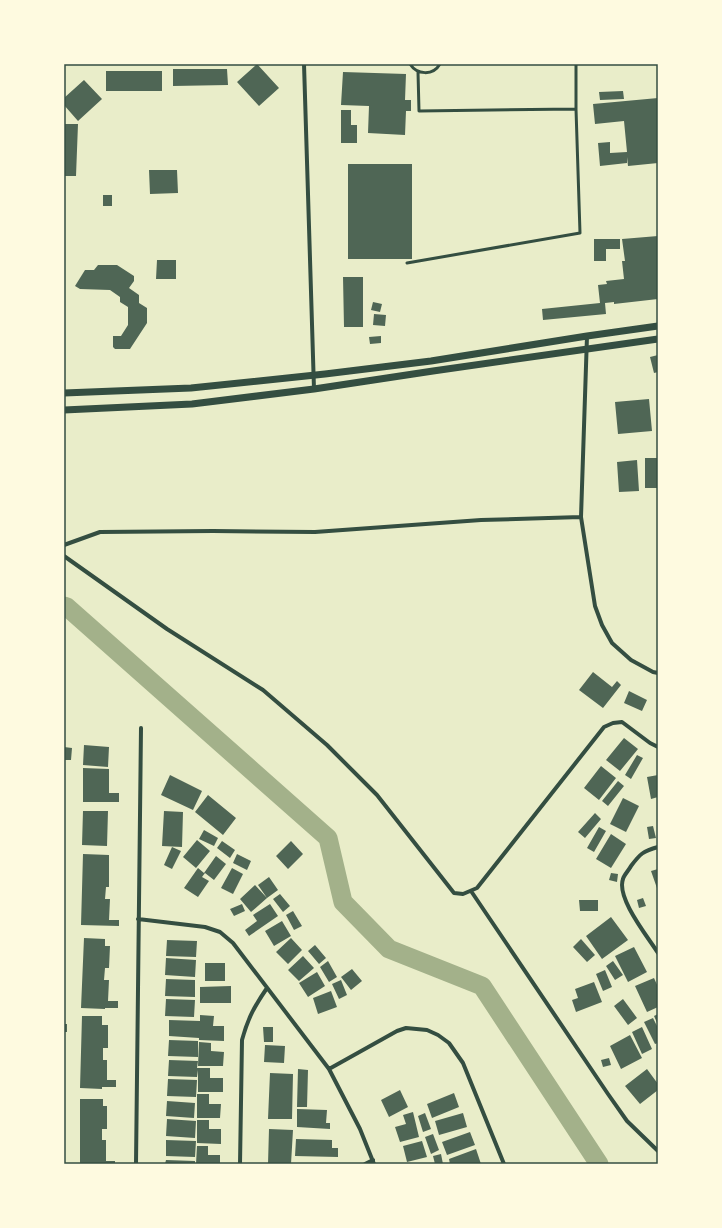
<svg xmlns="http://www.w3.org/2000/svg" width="722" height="1228" font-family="Mulish,sans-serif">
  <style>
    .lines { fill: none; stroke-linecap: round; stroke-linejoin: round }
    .river { stroke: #a3b18a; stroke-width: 19 }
    .building { fill: #4f6655 }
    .service { stroke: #344e41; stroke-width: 3 }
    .minor { stroke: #344e41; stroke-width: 4 }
    .tertiary { stroke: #344e41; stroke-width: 7 }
    .neatline { fill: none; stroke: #344e41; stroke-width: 1.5 }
  </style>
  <rect width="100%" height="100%" fill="#e9edc9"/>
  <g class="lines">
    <path class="river" d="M64 606 67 607 328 838 343 902 389 949 482 986 599 1164"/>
  </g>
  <path class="building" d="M257 64 279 88 259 106 237 82Z
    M173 69H227L228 85 173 86Z
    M106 71H162V91H106Z
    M343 72 406 74 405 100H411V111H406L405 135 368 133 369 106 341 105Z
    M84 80 102 99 78 121 64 105V98Z
    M623 91 624 99 600 100 599 92Z
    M658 98V163L628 166 627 157V163L600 166 598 143 610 142V153L627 152 624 121 595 124 593 104Z
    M341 110H351V125H357V143H341Z
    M64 124H78L76 176H64Z
    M348 164H412V259H348Z
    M149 170H177L178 193 150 194Z
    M103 195H112V206H103Z
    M658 236V299L614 304V302L605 303 606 314 543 320 542 309 600 303 598 285 607 284 606 281 624 279 622 261H625L622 239Z
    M594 239H620V249H606V261H594Z
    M157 260H176V279H156Z
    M98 265H117L134 276V281L129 288 139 295V303L147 308V323L130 349H115L113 347V336H121L128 325V307L120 302V297L110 290 80 289 75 286 85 270H94Z
    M343 277H363V327H344Z
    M373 302 382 304 380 312 371 310Z
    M374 314 386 315 385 326 373 325Z
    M381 336V343L370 344 369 337Z
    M658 355V372L654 373 650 357Z
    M649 399 652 431 618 434 615 402Z
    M645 458H658V488H645Z
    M637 460 639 491 619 492 617 462Z
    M593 672 612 687 617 681 621 685 603 708 579 690Z
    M629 691 647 700 642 711 624 703Z
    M624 738 638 749 620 771 606 760Z
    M84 745 109 747 108 767 83 765Z
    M64 747 72 748 71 760H64Z
    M637 755 643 758 631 779 625 775Z
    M601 766 616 778 599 800 584 788Z
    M83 768 109 769V793H119V802H83Z
    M170 775 202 791 193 810 161 795Z
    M658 775V797L651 799 647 777Z
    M618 781 624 786 608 806 602 801Z
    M208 795 236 818 223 835 195 812Z
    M623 798 639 806 626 832 610 824Z
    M83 811H108L107 846 82 845Z
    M164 811 183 812 182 847 162 846Z
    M595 813 601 819 585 838 578 832Z
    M653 826 656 838 649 839 647 827Z
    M599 827 606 831 594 852 587 848Z
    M204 830 218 838 214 846 199 839Z
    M611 834 626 844 611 868 596 859Z
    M197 840 210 851 196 868 183 857Z
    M222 841 235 850 230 858 217 848Z
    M291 841 303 854 288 869 276 856Z
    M172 847 181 851 172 869 164 865Z
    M83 854 109 855V887H106L105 899H110L109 920H119V926L81 925Z
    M237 854 251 861 247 870 233 863Z
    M216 856 226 864 214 880 205 873 202 877 209 881 198 897 184 888 198 868 204 873Z
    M232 868 243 874 233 894 221 888Z
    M658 869V891L651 871Z
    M611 873 618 874 617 882 609 880Z
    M269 877 278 890 267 898 258 885Z
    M255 885 267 898 251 912 240 899Z
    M280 894 290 906 283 912 273 899Z
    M643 898 646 906 639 908 637 900Z
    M579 900H598V911H580Z
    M242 904 245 911 234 916 230 909Z
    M270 904 278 916 249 936 245 930 257 921 253 915Z
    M293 911 302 926 294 930 286 915Z
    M611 917 628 940 602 959 586 936Z
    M282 921 291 936 274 946 265 931Z
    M84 938 105 939V946H110L109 968H105L104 980H109L108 1001H118V1008H105V1009L81 1008Z
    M291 938 302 950 288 964 276 952Z
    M581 939 595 955 587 962 573 947Z
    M167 940 197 941 196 957 166 956Z
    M315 945 326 958 319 964 308 951Z
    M634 947 647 972 628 982 615 956Z
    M303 956 314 968 299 981 288 970Z
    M166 958 196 960 195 977 165 975Z
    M328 961 337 977 329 982 320 967Z
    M613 961 623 975 615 980 606 966Z
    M205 963H225V981H205Z
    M352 969 362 981 351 990 341 977Z
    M605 970 612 987 603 991 596 974Z
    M317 972 325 986 308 997 299 983Z
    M654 978 658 987V1007L647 1012 635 986Z
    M166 979 195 980V997L165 996Z
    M341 980 347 995 339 999 332 984Z
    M594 982 602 1002 576 1012 572 1000 578 998 575 989Z
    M231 986V1003H200V987Z
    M331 991 337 1007 318 1014 313 998Z
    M166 999 195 1000 194 1017 165 1016Z
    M623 999 637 1018 628 1025 614 1006Z
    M658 1014V1025L654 1016Z
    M200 1015 214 1016 213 1026H224V1041L199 1040V1038L169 1036V1020L200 1021Z
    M82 1016H102V1025H108V1048H103V1060H107V1080H116V1087H102V1089L80 1088Z
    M653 1018 658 1028V1043L655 1044 644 1022Z
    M64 1024H67V1032H64Z
    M263 1027H273V1042H264Z
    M642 1027 652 1049 642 1054 632 1032Z
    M630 1035 642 1058 621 1069 610 1046Z
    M169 1040 198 1041V1057L168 1056Z
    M199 1042 211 1043V1051L224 1052 223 1066H198Z
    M265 1045 285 1046 284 1063 264 1062Z
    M609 1058 611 1065 603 1067 601 1060Z
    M169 1060 198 1061 197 1068H210V1078H223V1092H198V1070L197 1077 168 1076Z
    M298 1069 308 1070 307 1107H297Z
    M647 1069 658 1084V1090L640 1104 625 1086Z
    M270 1073 293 1074 292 1119H268Z
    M168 1079 197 1080 196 1097 167 1096Z
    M400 1090 408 1107 389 1117 381 1100Z
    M454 1093 459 1107 432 1118 427 1104Z
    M197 1094H209V1104H221L220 1118H197Z
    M80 1099H103V1106H107V1129H102V1140H106V1161H115V1164H80Z
    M167 1101 195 1103 194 1118 166 1116Z
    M297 1109 327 1110 326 1123H330V1129L297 1127Z
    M413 1112 419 1137 400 1142 395 1127 406 1124 403 1115Z
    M425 1113 431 1129 423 1132 418 1116Z
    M463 1113 467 1127 439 1135 435 1121Z
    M167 1119 196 1121 195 1138 166 1136Z
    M197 1120H209V1129H221V1144L197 1143Z
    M269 1129 293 1130 291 1164H268Z
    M470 1132 475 1145 447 1155 442 1142Z
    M433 1134 439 1150 431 1154 425 1137Z
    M296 1139 332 1140V1148H338V1157L295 1156Z
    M166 1140 196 1141 195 1157 166 1156Z
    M422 1141 427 1157 407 1162 403 1146Z
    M197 1146H208V1155H220V1164H196Z
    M476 1149 481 1164H450L449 1159Z
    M441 1154 443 1164H435L433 1156Z
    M166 1160 195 1161V1164H165Z"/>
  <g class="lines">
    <path class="service" d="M410 64C417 75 433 76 440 64
      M576 109V64
      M407 263 580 233 576 109 419 111 418 72"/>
    <path class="minor" d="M304 64 314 389
      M587 336 581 517 595 606 602 625 612 643 631 660 653 672 658 673
      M64 545 100 532 213 531 315 532 481 520 581 517
      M64 556 167 629 263 690 327 745 377 795 454 893 463 894 477 888 604 727 613 723 622 722 650 743 658 747
      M658 847C643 851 640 854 631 866 629 870 624 875 623 879 616 898 648 937 658 953
      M471 891 608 1094 627 1121 658 1151
      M138 919 205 927 220 932 233 943 329 1069 360 1129 374 1164
      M329 1069 397 1031 406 1028 427 1030 438 1035 449 1043 463 1063 504 1164
      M136 1164 141 728
      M240 1164 242 1040C248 1018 254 1007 267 988
      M365 1164 373 1160"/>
    <path class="tertiary" d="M64 393 191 388 325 374 431 361 587 336 658 326
      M64 410 192 404 314 389 433 371 658 339"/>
  </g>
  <rect width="722" height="1228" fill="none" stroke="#fefae0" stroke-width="130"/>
  <rect x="65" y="65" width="592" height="1098" class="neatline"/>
</svg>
